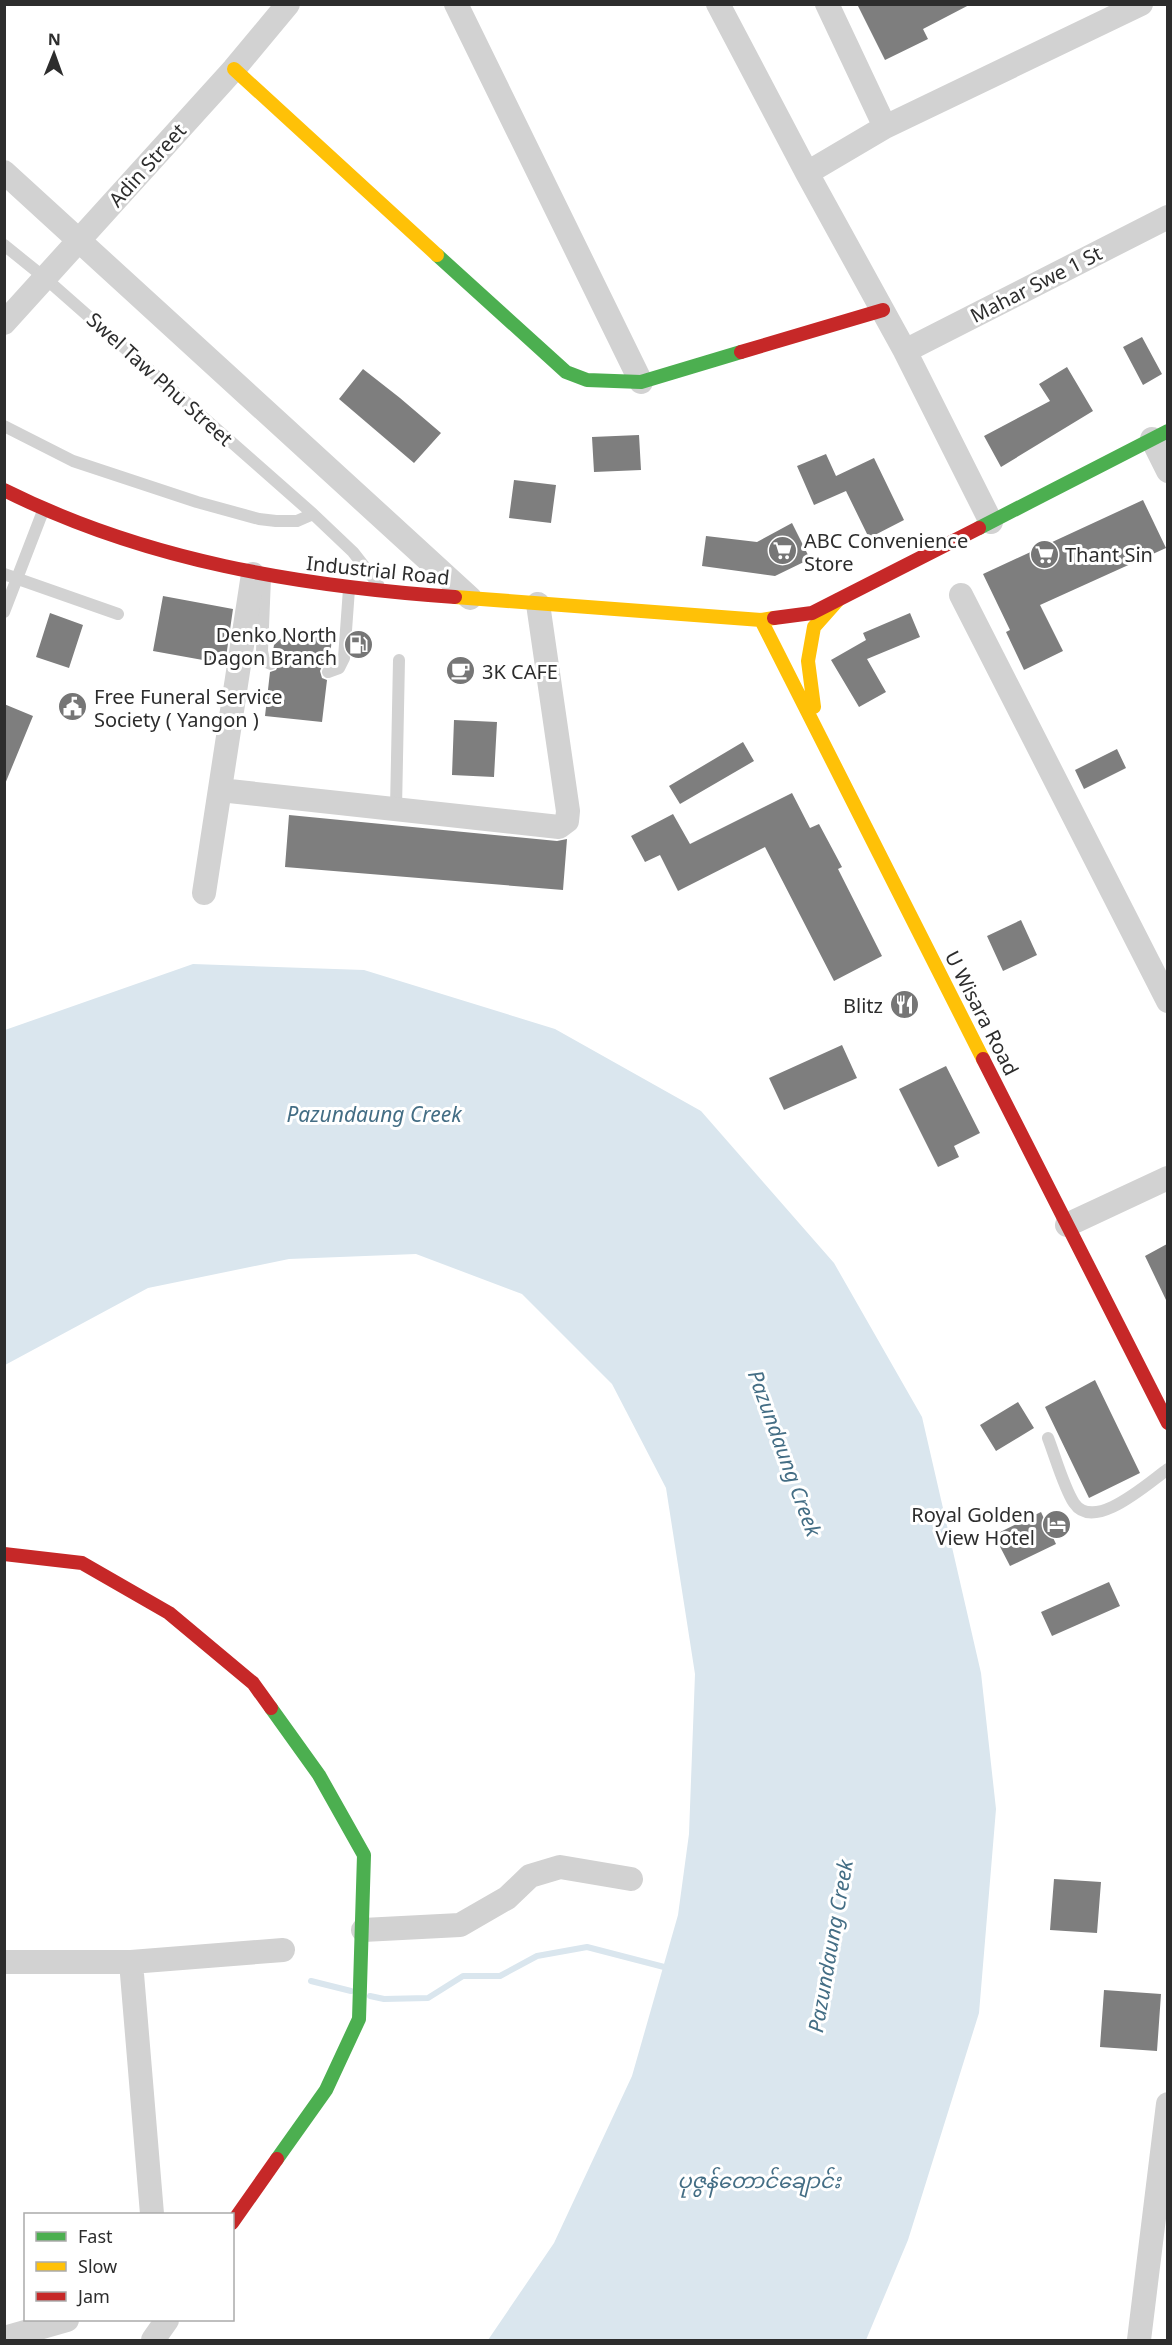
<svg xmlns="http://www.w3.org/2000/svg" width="1172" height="2345" font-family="'Noto Sans','Noto Sans Myanmar',sans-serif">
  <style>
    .water { fill: #dae6ee }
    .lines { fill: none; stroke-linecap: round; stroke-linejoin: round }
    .stream { stroke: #dae6ee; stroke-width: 6 }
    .building { fill: #7e7e7e }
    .lane { stroke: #d2d2d2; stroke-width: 12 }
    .street { stroke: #d2d2d2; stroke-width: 24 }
    .fast { stroke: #4caf50; stroke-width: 14 }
    .slow { stroke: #ffc107; stroke-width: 14 }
    .jam { stroke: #c62828; stroke-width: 14 }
    .labels { text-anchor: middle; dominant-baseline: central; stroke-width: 6; stroke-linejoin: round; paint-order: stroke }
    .street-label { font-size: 20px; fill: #2d2d2d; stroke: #fff }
    .poi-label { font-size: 20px; fill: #2d2d2d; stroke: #fff; text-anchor: start }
    .water-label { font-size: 21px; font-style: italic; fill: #446e85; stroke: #fff }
  </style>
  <rect width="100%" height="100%" fill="#fff"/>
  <path class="water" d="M193 964 364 970 555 1029 701 1111 834 1263 922 1417 981 1673 996 1809 979 2013 908 2240 866 2340H488L554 2243 632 2076 678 1915 689 1834 695 1674 666 1488 612 1384 522 1294 416 1254 289 1259 148 1288 5 1365V1030Z"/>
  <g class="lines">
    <path class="stream" d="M311 1981 351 1991
      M370 1996 384 1999 428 1998 463 1976H500L537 1956 587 1947 668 1968"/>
  </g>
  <path class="building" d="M857 4H971L923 29 928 39 885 60Z
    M1142 337 1162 374 1143 385 1123 347Z
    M1067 367 1093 411 1001 467 984 436 1050 401 1039 384Z
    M363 369 400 398 441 433 414 463 339 399Z
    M639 435 641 470 594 472 592 437Z
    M826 454 836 476 874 458 904 520 869 538 846 491 814 505 797 466Z
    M514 480 556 485 551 523 509 518Z
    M1143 500 1166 548 1040 605 1063 651 1024 670 1006 632 1010 630 983 574Z
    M792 523 810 559 775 576 702 566 706 536 757 542Z
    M163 596 233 609 225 664 153 651Z
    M50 613 83 625 69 668 36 657Z
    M910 613 920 637 867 659 886 692 859 707 831 660 866 640 863 633Z
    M286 634 332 639 329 663 322 666 320 671 322 678 327 680 322 722 265 716 270 672 276 670 279 664 277 659 272 656 274 645Z
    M4 704 33 716 5 784H4Z
    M454 720 497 722 494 777 452 775Z
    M743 742 754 761 680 804 669 786Z
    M1117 749 1126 768 1084 789 1075 770Z
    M792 793 810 828 819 824 842 867 838 869 882 956 834 981 765 847 678 891 660 855 645 862 631 836 673 814 690 844Z
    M289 815 557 841 567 839 563 890 285 867Z
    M1021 920 1037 955 1003 971 987 936Z
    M842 1045 857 1078 784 1110 769 1078Z
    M946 1066 980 1133 954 1146 959 1157 938 1167 899 1089Z
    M1167 1244V1302L1145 1256Z
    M1095 1380 1140 1473 1089 1498 1045 1407Z
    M1018 1402 1034 1428 996 1451 980 1425Z
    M1041 1512 1056 1544 1010 1566 994 1535Z
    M1109 1582 1120 1606 1052 1636 1041 1612Z
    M1054 1879 1101 1882 1097 1933 1050 1930Z
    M1104 1990 1161 1994 1157 2051 1100 2047Z"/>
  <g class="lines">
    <path class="lane" d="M4 245 45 278 313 514 353 552 378 584
      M4 426 73 461 197 502 259 519 276 521H297L313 514
      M4 574 118 614
      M265 578 262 651 264 661 271 664
      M4 612 43 511
      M328 672 339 668 344 658 349 589
      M396 808 399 660
      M1048 1438C1055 1456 1064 1488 1074 1503 1094 1533 1148 1483 1168 1469"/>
    <path class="street" d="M456 4 641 382
      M718 4 807 173 905 351 991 522
      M827 4 885 127
      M4 172 470 598
      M807 173 885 127 1141 4
      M4 323 234 69 288 4
      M905 351 1168 217
      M1152 439 1168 471
      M961 595 1168 1001
      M220 790 559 827 567 821 568 811 538 604
      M204 893 253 574
      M1067 1225 1168 1178
      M363 1930 460 1925 507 1898 530 1876 560 1867 631 1879
      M4 1962H131L283 1950
      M131 1962 152 2214
      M4 2338 67 2320
      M153 2340 167 2320
      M1139 2340 1168 2104"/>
    <path class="fast" d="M437 255 566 372 587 380 641 382 741 352
      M979 528 1168 431
      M271 1708 319 1775 364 1855 359 2019 326 2090 277 2159"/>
    <path class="slow" d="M234 69 437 255
      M455 597 761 620 774 618
      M761 620 983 1059
      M814 707 808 661 814 627 838 600"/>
    <path class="jam" d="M741 352 883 310
      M4 490C146 561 299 586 455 597
      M774 618 812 613 979 528
      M983 1059 1168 1423
      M4 1554 82 1563 169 1613 253 1683 271 1708
      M232 2223 277 2159"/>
  </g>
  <defs>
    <symbol id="supermarket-disc" viewBox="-11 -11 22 22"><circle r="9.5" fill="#767676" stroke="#fff"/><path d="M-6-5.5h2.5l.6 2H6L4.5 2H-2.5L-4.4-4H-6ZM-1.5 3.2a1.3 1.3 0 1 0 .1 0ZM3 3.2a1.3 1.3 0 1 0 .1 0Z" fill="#fff"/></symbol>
    <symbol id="fuel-disc" viewBox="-11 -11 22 22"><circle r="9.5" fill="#767676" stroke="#fff"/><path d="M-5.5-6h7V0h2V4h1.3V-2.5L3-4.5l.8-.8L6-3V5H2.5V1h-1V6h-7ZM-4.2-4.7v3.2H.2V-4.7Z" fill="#fff"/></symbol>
    <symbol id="cafe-disc" viewBox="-11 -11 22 22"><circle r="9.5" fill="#767676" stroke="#fff"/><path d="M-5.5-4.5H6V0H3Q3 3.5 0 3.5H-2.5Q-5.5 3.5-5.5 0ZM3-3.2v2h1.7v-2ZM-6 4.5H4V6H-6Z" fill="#fff"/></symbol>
    <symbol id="civic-disc" viewBox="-11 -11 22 22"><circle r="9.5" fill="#767676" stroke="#fff"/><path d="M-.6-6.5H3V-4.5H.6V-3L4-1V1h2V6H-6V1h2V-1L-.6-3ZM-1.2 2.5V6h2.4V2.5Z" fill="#fff"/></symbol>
    <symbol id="restaurant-disc" viewBox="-11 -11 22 22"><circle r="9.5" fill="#767676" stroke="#fff"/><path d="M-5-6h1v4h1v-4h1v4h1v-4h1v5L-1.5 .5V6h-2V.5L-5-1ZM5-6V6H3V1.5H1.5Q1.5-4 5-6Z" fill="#fff"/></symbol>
    <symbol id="hotel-disc" viewBox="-11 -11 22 22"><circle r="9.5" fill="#767676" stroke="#fff"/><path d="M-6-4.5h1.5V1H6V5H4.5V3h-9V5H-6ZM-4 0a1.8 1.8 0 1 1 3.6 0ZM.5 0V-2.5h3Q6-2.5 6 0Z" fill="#fff"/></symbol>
  </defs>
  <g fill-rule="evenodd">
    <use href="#supermarket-disc" x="766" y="534" width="33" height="33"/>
    <use href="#supermarket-disc" x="1028" y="538" width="33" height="33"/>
    <use href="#fuel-disc" x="342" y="628" width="33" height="33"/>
    <use href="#cafe-disc" x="444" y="654" width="33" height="33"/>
    <use href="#civic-disc" x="56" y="690" width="33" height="33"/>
    <use href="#restaurant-disc" x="888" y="988" width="33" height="33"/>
    <use href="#hotel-disc" x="1040" y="1508" width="33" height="33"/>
  </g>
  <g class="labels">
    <g class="street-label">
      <text transform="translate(147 165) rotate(-48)">Adin Street</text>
      <text transform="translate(1036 284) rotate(-27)">Mahar Swe 1 St</text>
      <text transform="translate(160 379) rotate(42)">Swel Taw Phu Street</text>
      <text transform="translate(378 570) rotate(6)">Industrial Road</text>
      <text transform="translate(982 1013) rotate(63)">U Wisara Road</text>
    </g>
    <g class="poi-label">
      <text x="804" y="540">ABC Convenience<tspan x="804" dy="23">Store</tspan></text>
      <text x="1065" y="554">Thant Sin</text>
      <text x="337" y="634" text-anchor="end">Denko North<tspan x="337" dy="23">Dagon Branch</tspan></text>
      <text x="482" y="671">3K CAFE</text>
      <text x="94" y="696">Free Funeral Service<tspan x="94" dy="23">Society ( Yangon )</tspan></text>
      <text x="883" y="1005" text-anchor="end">Blitz</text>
      <text x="1035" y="1514" text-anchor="end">Royal Golden<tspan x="1035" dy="23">View Hotel</tspan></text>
    </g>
    <g class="water-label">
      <text x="374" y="1114">Pazundaung Creek</text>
      <text transform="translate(785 1453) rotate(70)">Pazundaung Creek</text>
      <text transform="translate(830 1946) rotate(-80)">Pazundaung Creek</text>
      <text x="759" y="2180">ပုဇွန်တောင်ချောင်း</text>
    </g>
  </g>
  <rect width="1172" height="2345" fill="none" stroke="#2d2d2d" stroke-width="12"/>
  <rect x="24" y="2213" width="210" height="108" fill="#ffffff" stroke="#ababab" stroke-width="1.5"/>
  <rect x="36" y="2232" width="30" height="9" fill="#4caf50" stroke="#ababab" stroke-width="1.5"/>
  <text x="78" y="2243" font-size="18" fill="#2d2d2d">Fast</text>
  <rect x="36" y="2262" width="30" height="9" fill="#ffc107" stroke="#ababab" stroke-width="1.5"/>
  <text x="78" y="2273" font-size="18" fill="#2d2d2d">Slow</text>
  <rect x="36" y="2292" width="30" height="9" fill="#c62828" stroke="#ababab" stroke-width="1.5"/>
  <text x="78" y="2303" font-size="18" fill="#2d2d2d">Jam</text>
  <g transform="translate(54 54) rotate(1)" stroke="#ffffff" stroke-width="4.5" paint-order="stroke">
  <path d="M0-4.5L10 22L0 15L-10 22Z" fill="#2d2d2d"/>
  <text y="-9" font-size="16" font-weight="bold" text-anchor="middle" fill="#2d2d2d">N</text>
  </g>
</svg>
